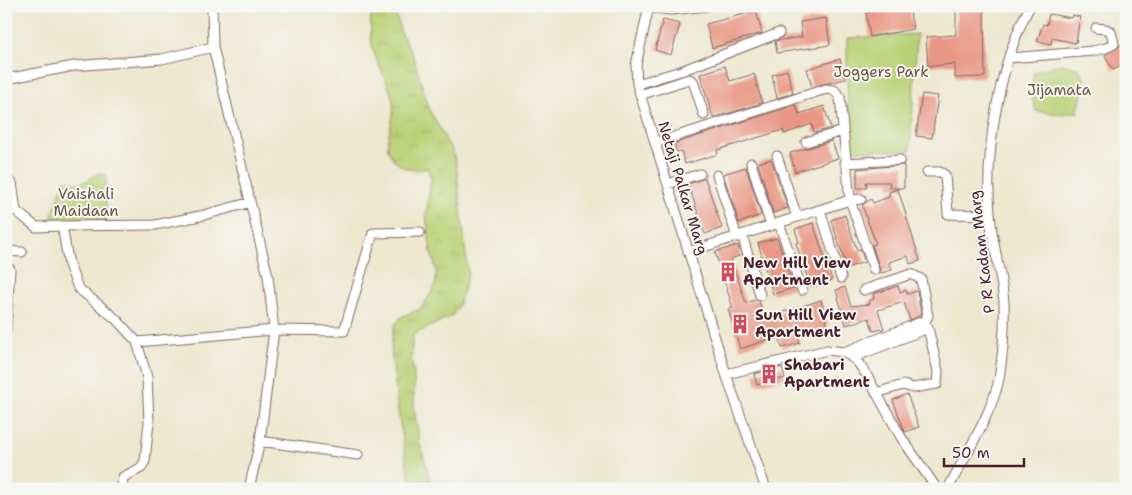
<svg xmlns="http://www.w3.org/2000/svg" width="1132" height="495" font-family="'Shantell Sans',sans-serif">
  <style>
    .grass { fill: url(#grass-tufts); stroke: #827850 }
    .park { fill: #b9d176; stroke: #827850 }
    .building { fill: #e99784 }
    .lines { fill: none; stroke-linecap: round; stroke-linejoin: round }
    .minor-casing { stroke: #836564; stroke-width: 11 }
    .minor { stroke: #fff; stroke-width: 9 }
    .labels { text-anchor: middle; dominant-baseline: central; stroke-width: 4; stroke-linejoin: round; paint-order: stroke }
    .park-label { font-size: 15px; fill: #6b5442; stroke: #f6f6f2 }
    .street-label { font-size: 15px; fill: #4a1f2b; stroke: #f6f6f2 }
    .poi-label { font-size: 15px; font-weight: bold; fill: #4a1f2b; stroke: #f6f6f2; text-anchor: start }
  </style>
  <defs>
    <pattern id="grass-tufts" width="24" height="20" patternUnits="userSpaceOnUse" patternTransform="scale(1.25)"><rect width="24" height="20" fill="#b9d176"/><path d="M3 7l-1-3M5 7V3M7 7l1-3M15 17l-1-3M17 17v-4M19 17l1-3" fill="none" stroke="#a1b366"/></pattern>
  </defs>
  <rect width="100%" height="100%" fill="#f6f6f2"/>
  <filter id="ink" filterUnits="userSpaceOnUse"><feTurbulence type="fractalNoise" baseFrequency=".02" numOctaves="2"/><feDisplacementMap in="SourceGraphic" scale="10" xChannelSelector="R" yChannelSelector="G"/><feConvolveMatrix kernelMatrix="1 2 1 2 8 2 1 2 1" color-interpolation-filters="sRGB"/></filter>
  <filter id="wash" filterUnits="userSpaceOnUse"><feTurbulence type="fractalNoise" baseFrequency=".0096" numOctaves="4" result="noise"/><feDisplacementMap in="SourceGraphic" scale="20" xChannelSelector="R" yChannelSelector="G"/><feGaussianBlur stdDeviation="1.12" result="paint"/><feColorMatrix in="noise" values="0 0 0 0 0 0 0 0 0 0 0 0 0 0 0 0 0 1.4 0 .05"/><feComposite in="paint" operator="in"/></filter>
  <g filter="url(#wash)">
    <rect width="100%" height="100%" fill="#ede7ce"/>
    <path class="grass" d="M371 6H394L401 33 412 53 430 111 453 152 456 163 468 274 458 307 452 316 413 335 411 358 414 373V408L420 444 433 489H411L397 406 391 347 394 326 401 317 420 309 432 292 436 282V270L431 252 426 216 431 178 427 168C411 173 397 168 389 152 383 140 396 120 393 103 391 86 379 69 374 53 369 38 371 21 371 6Z"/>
    <path class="park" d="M917 34 910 151 848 150 847 38Z
      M1061 64 1078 68 1085 79 1078 112 1059 114 1036 111 1031 94 1034 72Z
      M99 173 106 175V224L51 218 65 179C81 187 85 181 99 173Z"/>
    <g id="blocks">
      <path class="building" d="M903 6H909L913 29 870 37 866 13Z
        M959 6H984L985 77 955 78V64L928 66 926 37 956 35V7Z
        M756 11 762 33 712 48 706 24Z
        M1049 14 1071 18 1072 15 1080 17 1076 43 1052 38 1051 44 1037 41 1043 24 1047 25Z
        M826 18 830 45 777 53 775 41 802 37 800 22Z
        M663 20 680 24 671 55 655 50Z
        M1126 42V64L1113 70 1105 55Z
        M840 59 846 79 812 87 807 69Z
        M725 66 730 81 754 74 762 103 713 118 700 74Z
        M787 70 793 93 777 98 772 75Z
        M922 94 938 96 932 138 916 136Z
        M796 105 799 114 824 106 831 128 814 133 812 124 784 134 783 130 717 150 718 154 685 164 681 151 677 152 674 144 679 142Z
        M832 141 838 158 795 172 790 153Z
        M771 159 788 208 773 213 758 163Z
        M904 165V188H889L890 182H866L867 188H857V169Z
        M746 167 761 215 739 223 723 174Z
        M705 178 722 228 705 234 688 184Z
        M898 189 920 261 910 264 908 256 889 262 892 270 881 273 872 245 876 244 862 205 871 199 873 203 889 197V192Z
        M845 215 857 250 860 249 865 262 847 268 831 220Z
        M813 223 832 280 810 286 796 243 799 242 795 229Z
        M777 238 794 288 773 294 758 243Z
        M738 245 741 255 731 259 746 303 756 300 759 301 765 318 821 300 828 328 798 335 800 343 782 348 779 336 740 349 728 309 733 308 715 252Z
        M898 286 900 292 906 290 907 294 917 291 921 315 910 320 904 302 878 310 884 329 873 331 869 318 846 325 836 290 845 287 851 306 870 304 869 301 874 299 873 294Z
        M782 367 785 378 757 385 754 374Z
        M907 394 919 427 905 432 893 400Z"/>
    </g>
  </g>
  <g filter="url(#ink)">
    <use href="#blocks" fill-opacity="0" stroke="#836564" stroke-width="1"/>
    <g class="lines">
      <defs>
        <path id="minor" d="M212 6 213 47 268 276 274 330 260 441 249 489
          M649 6 636 65 637 84 726 374 766 489
          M649 7 671 10 707 6
          M1009 58 1093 51 1106 48 1114 44 1111 32 1106 29 1096 28
          M6 79 74 66 162 59 213 47
          M637 84 681 71 779 33
          M640 95 689 79 693 81 704 115
          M806 142 843 131
          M655 143 826 89 834 90 840 97 850 200 688 252
          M777 156 797 217
          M751 163 771 226
          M845 163 900 160
          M927 172H940L945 175 948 214 990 215
          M717 175 737 237
          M6 180 12 183 16 211 36 227 62 226 69 265 78 288 116 319 137 342 147 377 149 422 145 461 141 468 123 477 122 489
          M668 184 700 174
          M861 199 850 200 874 270
          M820 210 841 278
          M779 223 802 290
          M62 226 155 225 200 216 248 203
          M742 235 760 295
          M6 251 22 252
          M6 330 10 269
          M137 342 274 330 344 331 373 233 420 232
          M844 352 926 320 928 316 921 279 911 274 864 290
          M852 358 928 328 938 371 937 384 913 388 903 385 876 393
          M726 374 827 350 844 352 856 360 866 374 901 437 937 489
          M260 441 358 455
          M948 489C964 457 992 414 999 379 1003 354 1005 328 1004 303 1002 277 994 250 991 224 983 157 998 66 1030 6"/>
      </defs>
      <use href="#minor" class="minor-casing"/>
      <use href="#minor" class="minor"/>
    </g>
  </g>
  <defs>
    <symbol id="building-bare" viewBox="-9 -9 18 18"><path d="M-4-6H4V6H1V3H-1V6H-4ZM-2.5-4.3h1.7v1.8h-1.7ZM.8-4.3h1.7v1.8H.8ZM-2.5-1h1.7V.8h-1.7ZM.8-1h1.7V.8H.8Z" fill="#d1495b" stroke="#f6f6f2" stroke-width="2.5" paint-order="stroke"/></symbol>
  </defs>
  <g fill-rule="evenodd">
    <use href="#building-bare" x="714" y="258" width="28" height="28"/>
    <use href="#building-bare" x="726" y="310" width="28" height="28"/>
    <use href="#building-bare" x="755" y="360" width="28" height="28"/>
  </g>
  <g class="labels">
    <g class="park-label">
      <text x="881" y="72">Joggers Park</text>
      <text x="1059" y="90">Jijamata</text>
      <text x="86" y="194">Vaishali<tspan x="86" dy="17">Maidaan</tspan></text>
    </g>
    <g class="street-label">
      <text transform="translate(683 188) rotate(73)">Netaji Palkar Marg</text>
      <text transform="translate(982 252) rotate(-97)">P R Kadam Marg</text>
    </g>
    <g class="poi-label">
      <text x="743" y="263">New Hill View<tspan x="743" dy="17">Apartment</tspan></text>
      <text x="755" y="315">Sun Hill View<tspan x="755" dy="17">Apartment</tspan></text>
      <text x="784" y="365">Shabari<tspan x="784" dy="17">Apartment</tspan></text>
    </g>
  </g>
  <rect width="1132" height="495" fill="none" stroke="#f6f6f2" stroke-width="25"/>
  <path d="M944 458v8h80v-8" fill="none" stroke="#4a1f2b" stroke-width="2.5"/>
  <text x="952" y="458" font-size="15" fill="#4a1f2b" stroke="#f6f6f2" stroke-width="4" paint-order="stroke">50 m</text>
</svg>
